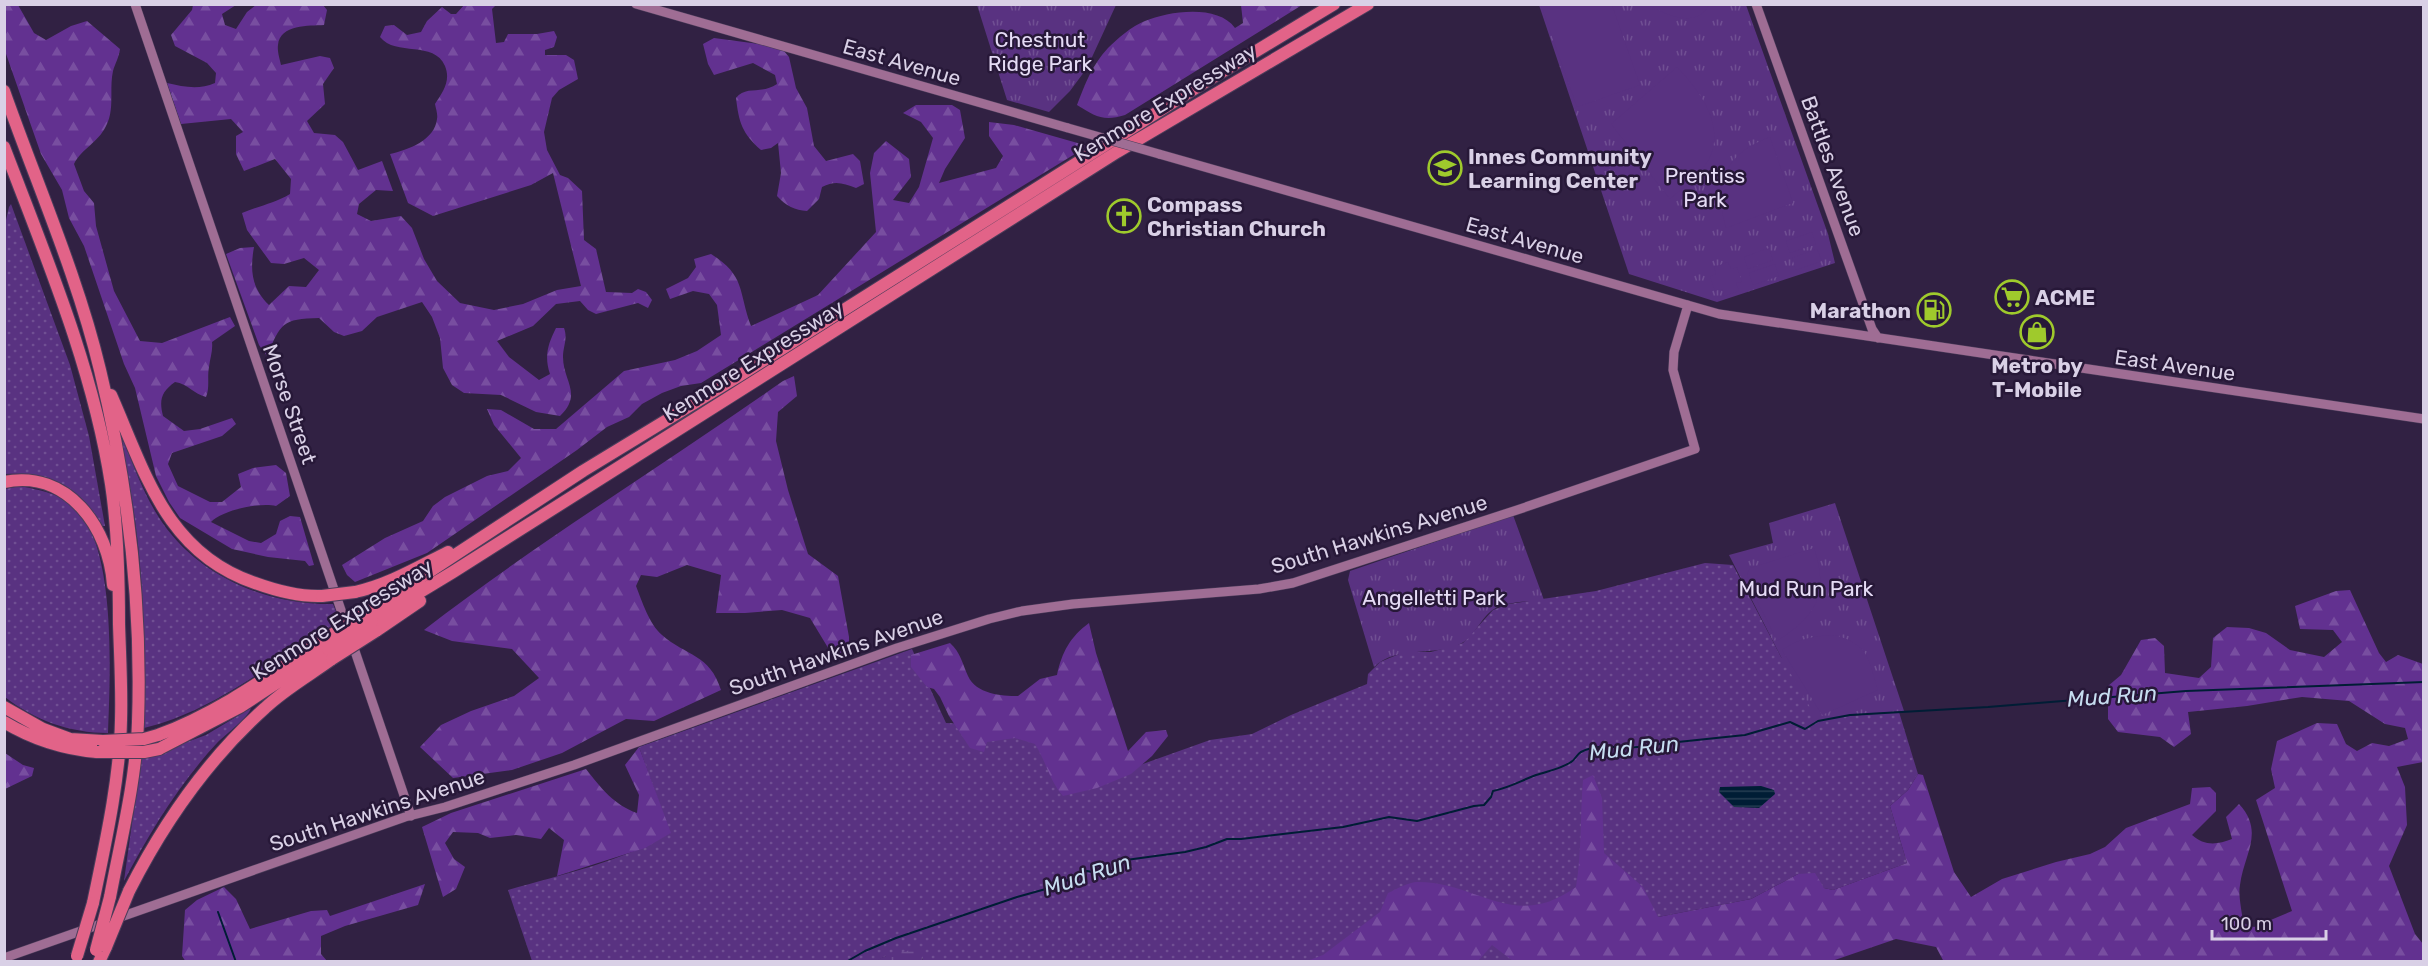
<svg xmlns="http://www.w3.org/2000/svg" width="2428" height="966" font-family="Rubik,sans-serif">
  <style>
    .grass { fill: url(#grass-dots) }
    .forest { fill: url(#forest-firs) }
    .wetland { fill: url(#wetland-marsh) }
    .park { fill: url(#park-tufts) }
    .garden { fill: #593281 }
    .water { fill: url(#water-rules) }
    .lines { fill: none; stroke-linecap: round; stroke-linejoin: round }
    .stream { stroke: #001d35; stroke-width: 2 }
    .secondary-casing { stroke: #4b3d5a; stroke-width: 10 }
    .highway-casing { stroke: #4b3d5a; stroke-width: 14 }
    .secondary { stroke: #9f6d94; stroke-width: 9 }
    .highway { stroke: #e26388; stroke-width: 12 }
    .secondary-bridge-casing { stroke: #4b3d5a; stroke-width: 10; stroke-linecap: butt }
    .highway-bridge-casing { stroke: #4b3d5a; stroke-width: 14; stroke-linecap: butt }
    .secondary-bridge { stroke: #9f6d94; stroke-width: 9 }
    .highway-bridge { stroke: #e26388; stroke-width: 12 }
    .labels { text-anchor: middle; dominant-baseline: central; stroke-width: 5; stroke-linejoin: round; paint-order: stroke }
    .park-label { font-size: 21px; fill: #e6dcf6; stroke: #271838 }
    .street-label { font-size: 21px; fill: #d9d0e6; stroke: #271838 }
    .poi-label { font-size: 21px; font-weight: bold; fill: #d9d0e6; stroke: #271838; text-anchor: start }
    .water-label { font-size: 22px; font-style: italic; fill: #c6ddf0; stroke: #271838 }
  </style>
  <defs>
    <pattern id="grass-dots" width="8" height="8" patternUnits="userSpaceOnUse" patternTransform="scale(1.5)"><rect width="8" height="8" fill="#593281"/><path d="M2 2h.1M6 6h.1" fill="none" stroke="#704f93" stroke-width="1.8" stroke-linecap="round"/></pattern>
    <pattern id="forest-firs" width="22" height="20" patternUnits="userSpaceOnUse" patternTransform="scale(1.5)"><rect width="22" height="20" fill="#623190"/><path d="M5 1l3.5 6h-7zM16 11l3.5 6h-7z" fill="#784ea0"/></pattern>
    <pattern id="wetland-marsh" width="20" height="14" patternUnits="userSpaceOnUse" patternTransform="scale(1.5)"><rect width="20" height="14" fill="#593281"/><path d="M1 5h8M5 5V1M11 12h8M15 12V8" fill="none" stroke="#704f93"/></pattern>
    <pattern id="park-tufts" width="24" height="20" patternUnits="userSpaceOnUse" patternTransform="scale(1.5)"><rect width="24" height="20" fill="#593281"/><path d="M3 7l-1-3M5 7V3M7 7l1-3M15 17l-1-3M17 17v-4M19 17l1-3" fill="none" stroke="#704f93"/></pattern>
    <pattern id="water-rules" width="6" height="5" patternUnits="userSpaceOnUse" patternTransform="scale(1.5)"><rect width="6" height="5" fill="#001d35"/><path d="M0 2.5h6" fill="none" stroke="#253d52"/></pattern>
  </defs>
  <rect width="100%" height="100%" fill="#312143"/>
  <path class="grass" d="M11 204 70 365 89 436 105 526H102C80 486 50 471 5 474L4 229 9 207Z
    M124 441C134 467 143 492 158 516 195 575 265 605 333 604L340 621C278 657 217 711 144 728 146 628 143 540 121 442Z
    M20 486C39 490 62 494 76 508 117 549 110 677 108 733 70 733 34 720 5 697V489Z
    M1705 563 1733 565 1781 657 1837 717 1899 712 1918 774 1908 790 1890 806 1907 863 1833 890 1824 888 1798 874 1751 899 1658 917 1608 961 921 962 923 958 886 956 874 962 532 961 508 890C563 874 621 862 670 833L639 747 912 649 946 723 1040 727 1084 785 1210 740 1252 734 1291 715 1367 684 1368 674 1380 662 1404 652H1431L1463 643 1493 610 1509 604 1596 591Z
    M251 708C248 718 227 733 217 743 179 784 150 832 124 881L141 758 156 755 157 753 206 735Z"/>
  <path class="forest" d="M5 4 18 5 34 33 46 40 71 26 87 21 120 49C119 57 115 64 113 71 109 89 115 109 106 126 98 143 82 148 74 164L84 191 94 203 96 226 114 291 140 341 162 343 230 317 235 326 212 342C213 351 210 358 209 367 207 378 210 387 206 397 194 394 188 384 175 382 161 392 159 400 163 416L184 431 200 429 232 418 236 424 222 436 172 453 168 464 178 486 210 502H222L241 487 238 474 253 468 276 465 286 473 290 496 276 506C261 502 222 510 211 522L249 541 261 543 276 534 280 521 290 516 300 517 314 565 309 566 305 561 268 557 232 549 180 518 169 502 156 476 135 388 124 364 84 246 69 218 62 190 41 154 5 51Z
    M193 5H236L222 14 225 25 236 29 247 12 256 5H323L327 10 324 25C309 26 280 24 278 45 277 51 280 60 281 65L320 56 330 58 334 68 323 84 325 104 307 121 314 133 335 135 343 142 358 170 382 161 393 191 376 190 359 204 357 214 371 221 401 216 412 228 424 259 437 281 460 303 494 310 523 304 557 290 581 286 553 173 531 185 433 216 408 203 390 154C408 150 435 140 437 119 438 115 436 109 435 104 443 92 451 81 445 66 434 40 396 57 380 37L385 26 394 25 407 35 421 32 427 21 442 7 451 14H456L465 4 496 5 492 9 496 43 504 42 508 34H537L554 31 557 37 554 47 545 50V55H566L574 60 578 79 559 90 552 98 544 132 547 150 560 175 568 178 582 191 584 240 596 249 606 292 632 293 638 289 646 292 652 300 648 308 638 303 596 314 588 310 580 301 556 304 533 326 497 341 509 357 539 380 550 374C544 356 548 344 556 328H564C568 339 563 346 563 357 563 381 583 394 560 416L536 412 501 395 464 393 452 385 443 368 440 338 432 317 422 302 377 317 362 331 344 336 334 332 319 318C282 319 281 323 267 356L259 345 226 254 240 248 254 247C250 269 251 288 269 305L289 286 306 287 319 270 304 258 284 264 271 263 247 230 242 213C259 206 275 203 290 194L291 179 275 159 244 171 236 154V136L243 132 231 119 181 124 167 83C184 87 199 90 215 83L216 73 207 63 175 46 171 35 192 10Z
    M1241 5H1302L1125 115C1103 122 1095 116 1077 105 1085 84 1092 65 1108 48 1117 39 1132 26 1145 21 1169 11 1218 4 1235 28L1243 23Z
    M714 38 759 44 784 51 789 57 796 88 807 108 814 146 826 161 853 154 860 161 864 184 856 188C843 183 835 180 822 187L819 199 807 211C795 210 786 206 777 196L781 173 778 143 771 148 761 150C742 133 739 123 736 98 746 85 761 95 777 84L775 75 753 63 714 75 708 64 703 44Z
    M916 105H952L960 110 965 138 945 169 939 183 996 168 1003 156 989 136V122L1014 125 1088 146 701 383 681 386 662 393 642 404 629 417 607 427 577 450 427 553 355 582 347 575 342 565 385 538 423 521 433 506 445 497 487 476 508 471 521 458 494 425 487 409 501 410 534 429H556L624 371 675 360 697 351 721 335 717 305 709 294 693 291 670 299 666 289 688 278 696 267 694 259 711 254C746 276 738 291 751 326L818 295 876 232 870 173 874 153 886 141 909 159 911 177 893 200 909 203 919 187 933 138 921 122 903 113Z
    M794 376 797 396 778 412 776 441 788 490 808 554 838 576 849 637V652L836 661 810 618 782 610 745 613H716L721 575 687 565 657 577 641 575 636 586C642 601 649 624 662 635 686 656 710 654 721 690L654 721 626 719 562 753 512 770 453 778 420 747 441 725 471 711 514 696 539 678 512 649 452 641 424 630C539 541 664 465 783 381Z
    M2350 590 2379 653 2386 662 2398 655 2423 664V762L2397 767 2405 787 2407 825 2389 866 2415 934 2423 944V961L1944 962 1936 947 1896 939 1829 962 1513 961 1492 945 1478 961H1307L1323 955 1380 912 1388 893C1397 889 1408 882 1418 882 1479 882 1513 932 1576 887 1582 851 1580 816 1583 780L1593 775 1602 798 1604 853 1643 887 1658 917 1751 899 1798 874 1815 873 1824 888 1833 890 1907 863 1890 806 1908 790 1918 774 1923 775 1954 872 1971 897 2002 879 2056 862 2090 854 2105 847 2126 828 2190 804 2192 788 2210 787 2216 793V811L2192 835C2204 846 2217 845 2232 839L2226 817 2239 804C2265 832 2244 854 2240 885 2238 896 2242 911 2243 923L2254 927 2292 911 2256 800 2275 788 2271 769 2277 741 2317 723 2337 724 2346 744 2357 751 2372 743 2389 746 2408 739 2405 728 2385 724 2349 701 2302 697 2247 706 2188 712 2191 734 2174 747 2160 737 2118 732 2108 719V686L2121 675 2141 640 2155 638 2164 646 2165 673 2199 678 2211 667 2213 638 2227 627 2249 628 2266 633 2290 650 2324 657 2342 642 2333 630 2300 629 2295 606 2336 591Z
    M1089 623 1096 653 1128 751 1146 732 1166 730 1168 736 1152 756 1131 774 1097 788 1063 796C1049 780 1046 761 1035 744L1015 738 987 742 984 752 970 748 949 716 940 697 934 689 927 687 911 667V655L950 643C961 653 962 663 968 676 976 694 1001 696 1018 696L1040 679 1057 675C1062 652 1070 637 1089 623Z
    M639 747 671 833 645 848 557 876 564 840 549 828 541 839 516 835 490 838 478 833 453 832 445 843 454 859 465 867 456 889 443 897 422 827 451 813 586 769C601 788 614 805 637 813L639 795 625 765Z
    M5 753 23 765 34 768 32 776 5 789Z
    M425 884 418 905 345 926 321 936V954L327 961 186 962 182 956 185 910 197 900 224 887 236 899 250 929 311 911 327 910 330 916Z"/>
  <path class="wetland" d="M919 948 923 958 921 961H874L886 956Z"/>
  <path class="park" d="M977 5V4L1116 5 1087 68 1070 91 1049 112 1007 100Z
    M1539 5H1746L1828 234 1835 263 1717 302 1629 274Z
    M1835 503 1904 711 1850 715 1818 721 1781 657 1729 555 1773 543 1769 523Z
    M1513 515 1544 600C1528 602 1507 601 1494 609 1481 617 1475 636 1462 643 1434 658 1398 644 1374 667L1348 580 1350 571Z"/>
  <path class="garden" d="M1541 5H1612L1640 85 1577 107Z
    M1649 5 1709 4V5C1697 28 1667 16 1649 5Z
    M1677 67C1699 90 1726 125 1709 159 1700 175 1683 188 1670 199L1611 124Z
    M1770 137 1793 203 1726 228C1713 184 1725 153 1770 137Z
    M1812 232 1816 244 1790 253 1786 241Z
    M1769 248 1773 260 1748 269 1744 257Z
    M1817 249 1822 261 1796 270 1792 258Z
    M1728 262 1731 269 1737 267 1742 282 1736 283 1739 291 1724 296 1722 289 1715 291 1710 276 1716 274 1714 267Z
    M1775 264 1779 276 1753 285 1749 273Z
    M1814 548C1829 593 1817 616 1777 641L1751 588 1747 574 1750 568Z
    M1835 635C1870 645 1868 659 1878 690L1822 715 1782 650C1799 638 1814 636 1835 635Z"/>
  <path class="water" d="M1761 786 1774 790 1775 794 1759 808 1734 807 1719 792 1720 787Z"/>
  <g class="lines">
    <path class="stream" d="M218 912 236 962
      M846 962 865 951 896 938 1017 897 1053 887 1087 871 1102 874 1115 870 1126 860 1185 852 1206 847 1227 839H1241L1343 827 1389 817 1417 821 1474 806 1484 805 1491 797 1493 791C1511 787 1520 781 1536 775 1548 771 1561 769 1571 762 1575 760 1577 754 1581 752 1602 741 1628 752 1649 745L1745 735 1790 722 1805 729 1818 721 1850 715 1988 707 2186 691 2424 682"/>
    <defs>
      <path id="secondary" d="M135 4 411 816
        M636 4 1068 128
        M1756 4 1872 329 1878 338
        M1159 154 1719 314 2424 419
        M4 958 405 817 445 807 574 765 897 648 989 619 1022 611 1073 604 1259 589 1293 583 1517 510 1695 449 1673 370 1674 352 1688 305"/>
      <path id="highway" d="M4 91C36 182 78 277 100 370 128 485 142 604 138 722 136 781 121 839 110 897
        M4 147C46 257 93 368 111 484 118 530 119 577 119 624 120 656 122 688 121 720 120 779 105 845 93 903
        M111 395C145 472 166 553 255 583 277 591 299 597 322 596
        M4 482C68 469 109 528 113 585
        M355 592C388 585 418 567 448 552
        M368 612 583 471 739 376 1202 84 1334 4
        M372 621 453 572 1117 152 1368 4
        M376 631 420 601
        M4 707 43 729 70 739 103 741
        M4 722C34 740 63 749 97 752
        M158 735C218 713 270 675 323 640
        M159 749 240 707 328 649
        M129 891C164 822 207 760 265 708 285 689 310 675 332 659
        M99 962 106 947"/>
    </defs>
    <use href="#secondary" class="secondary-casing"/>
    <use href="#highway" class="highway-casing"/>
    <use href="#secondary" class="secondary"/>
    <use href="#highway" class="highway"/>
    <defs>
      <path id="secondary-bridge" d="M1068 128 1159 154"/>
      <path id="highway-bridge" d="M322 596 355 592
        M323 640 368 612
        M328 649 372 621
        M332 659 376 631
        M103 741 144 739 158 735
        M97 752H144L159 749
        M106 947 129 891
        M96 950 110 897
        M77 956 93 903"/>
    </defs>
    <use href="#secondary-bridge" class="secondary-bridge-casing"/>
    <use href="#highway-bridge" class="highway-bridge-casing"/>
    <use href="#secondary-bridge" class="secondary-bridge"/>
    <use href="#highway-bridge" class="highway-bridge"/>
  </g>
  <defs>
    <symbol id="school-ring" viewBox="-11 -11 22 22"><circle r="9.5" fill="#271838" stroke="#9fca2c" stroke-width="1.5"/><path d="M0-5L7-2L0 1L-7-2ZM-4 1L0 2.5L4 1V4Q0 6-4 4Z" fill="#9fca2c"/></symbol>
    <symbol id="church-ring" viewBox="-11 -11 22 22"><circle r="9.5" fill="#271838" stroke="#9fca2c" stroke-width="1.5"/><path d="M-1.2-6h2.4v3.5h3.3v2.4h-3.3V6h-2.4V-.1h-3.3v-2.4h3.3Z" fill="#9fca2c"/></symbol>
    <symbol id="supermarket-ring" viewBox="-11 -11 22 22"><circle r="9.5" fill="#271838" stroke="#9fca2c" stroke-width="1.5"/><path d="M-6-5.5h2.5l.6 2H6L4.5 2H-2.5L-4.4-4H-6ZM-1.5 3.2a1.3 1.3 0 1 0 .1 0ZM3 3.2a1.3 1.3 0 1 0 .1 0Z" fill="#9fca2c"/></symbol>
    <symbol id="fuel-ring" viewBox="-11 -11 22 22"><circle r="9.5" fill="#271838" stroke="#9fca2c" stroke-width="1.5"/><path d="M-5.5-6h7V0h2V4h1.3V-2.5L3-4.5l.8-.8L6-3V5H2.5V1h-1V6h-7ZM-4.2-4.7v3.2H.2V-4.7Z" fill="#9fca2c"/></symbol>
    <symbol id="shop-ring" viewBox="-11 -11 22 22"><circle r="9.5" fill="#271838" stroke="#9fca2c" stroke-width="1.5"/><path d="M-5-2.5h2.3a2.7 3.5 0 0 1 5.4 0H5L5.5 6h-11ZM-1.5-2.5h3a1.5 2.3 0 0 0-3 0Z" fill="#9fca2c"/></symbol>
  </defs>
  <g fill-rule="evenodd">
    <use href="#school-ring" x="1426" y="149" width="38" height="38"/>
    <use href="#church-ring" x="1105" y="197" width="38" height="38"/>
    <use href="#supermarket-ring" x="1993" y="278" width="38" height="38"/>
    <use href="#fuel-ring" x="1915" y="291" width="38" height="38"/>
    <use href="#shop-ring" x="2018" y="313" width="38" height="38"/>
  </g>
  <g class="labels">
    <g class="park-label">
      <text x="1040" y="39">Chestnut<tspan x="1040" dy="24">Ridge Park</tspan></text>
      <text x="1705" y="175">Prentiss<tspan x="1705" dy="24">Park</tspan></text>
      <text x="1806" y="588">Mud Run Park</text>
      <text x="1434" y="597">Angelletti Park</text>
    </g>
    <g class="street-label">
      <text transform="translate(902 62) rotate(16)">East Avenue</text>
      <text transform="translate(1165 102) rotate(-31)">Kenmore Expressway</text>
      <text transform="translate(1833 166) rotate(70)">Battles Avenue</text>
      <text transform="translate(1525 240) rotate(16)">East Avenue</text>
      <text transform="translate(753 360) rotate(-32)">Kenmore Expressway</text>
      <text transform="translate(2175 365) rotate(8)">East Avenue</text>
      <text transform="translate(290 404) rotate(71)">Morse Street</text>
      <text transform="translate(1379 534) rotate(-17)">South Hawkins Avenue</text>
      <text transform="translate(342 619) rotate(-32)">Kenmore Expressway</text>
      <text transform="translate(836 652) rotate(-19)">South Hawkins Avenue</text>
      <text transform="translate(377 810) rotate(-18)">South Hawkins Avenue</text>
    </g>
    <g class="poi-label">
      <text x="1468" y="156">Innes Community<tspan x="1468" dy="24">Learning Center</tspan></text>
      <text x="1147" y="204">Compass<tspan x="1147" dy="24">Christian Church</tspan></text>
      <text x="2035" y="297">ACME</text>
      <text x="1911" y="310" text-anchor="end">Marathon</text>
      <text x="2037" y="365" text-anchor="middle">Metro by<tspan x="2037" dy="24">T-Mobile</tspan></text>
    </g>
    <g class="water-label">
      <text transform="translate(2112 696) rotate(-4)">Mud Run</text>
      <text transform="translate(1634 748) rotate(-6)">Mud Run</text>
      <text transform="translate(1087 875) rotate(-18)">Mud Run</text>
    </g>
  </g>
  <rect width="2428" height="966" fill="none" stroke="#d9d0e6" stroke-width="12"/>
  <path d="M2212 930v9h114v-9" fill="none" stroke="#d9d0e6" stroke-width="3"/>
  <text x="2221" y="930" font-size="18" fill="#d9d0e6" stroke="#271838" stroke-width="4.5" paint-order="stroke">100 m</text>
</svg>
